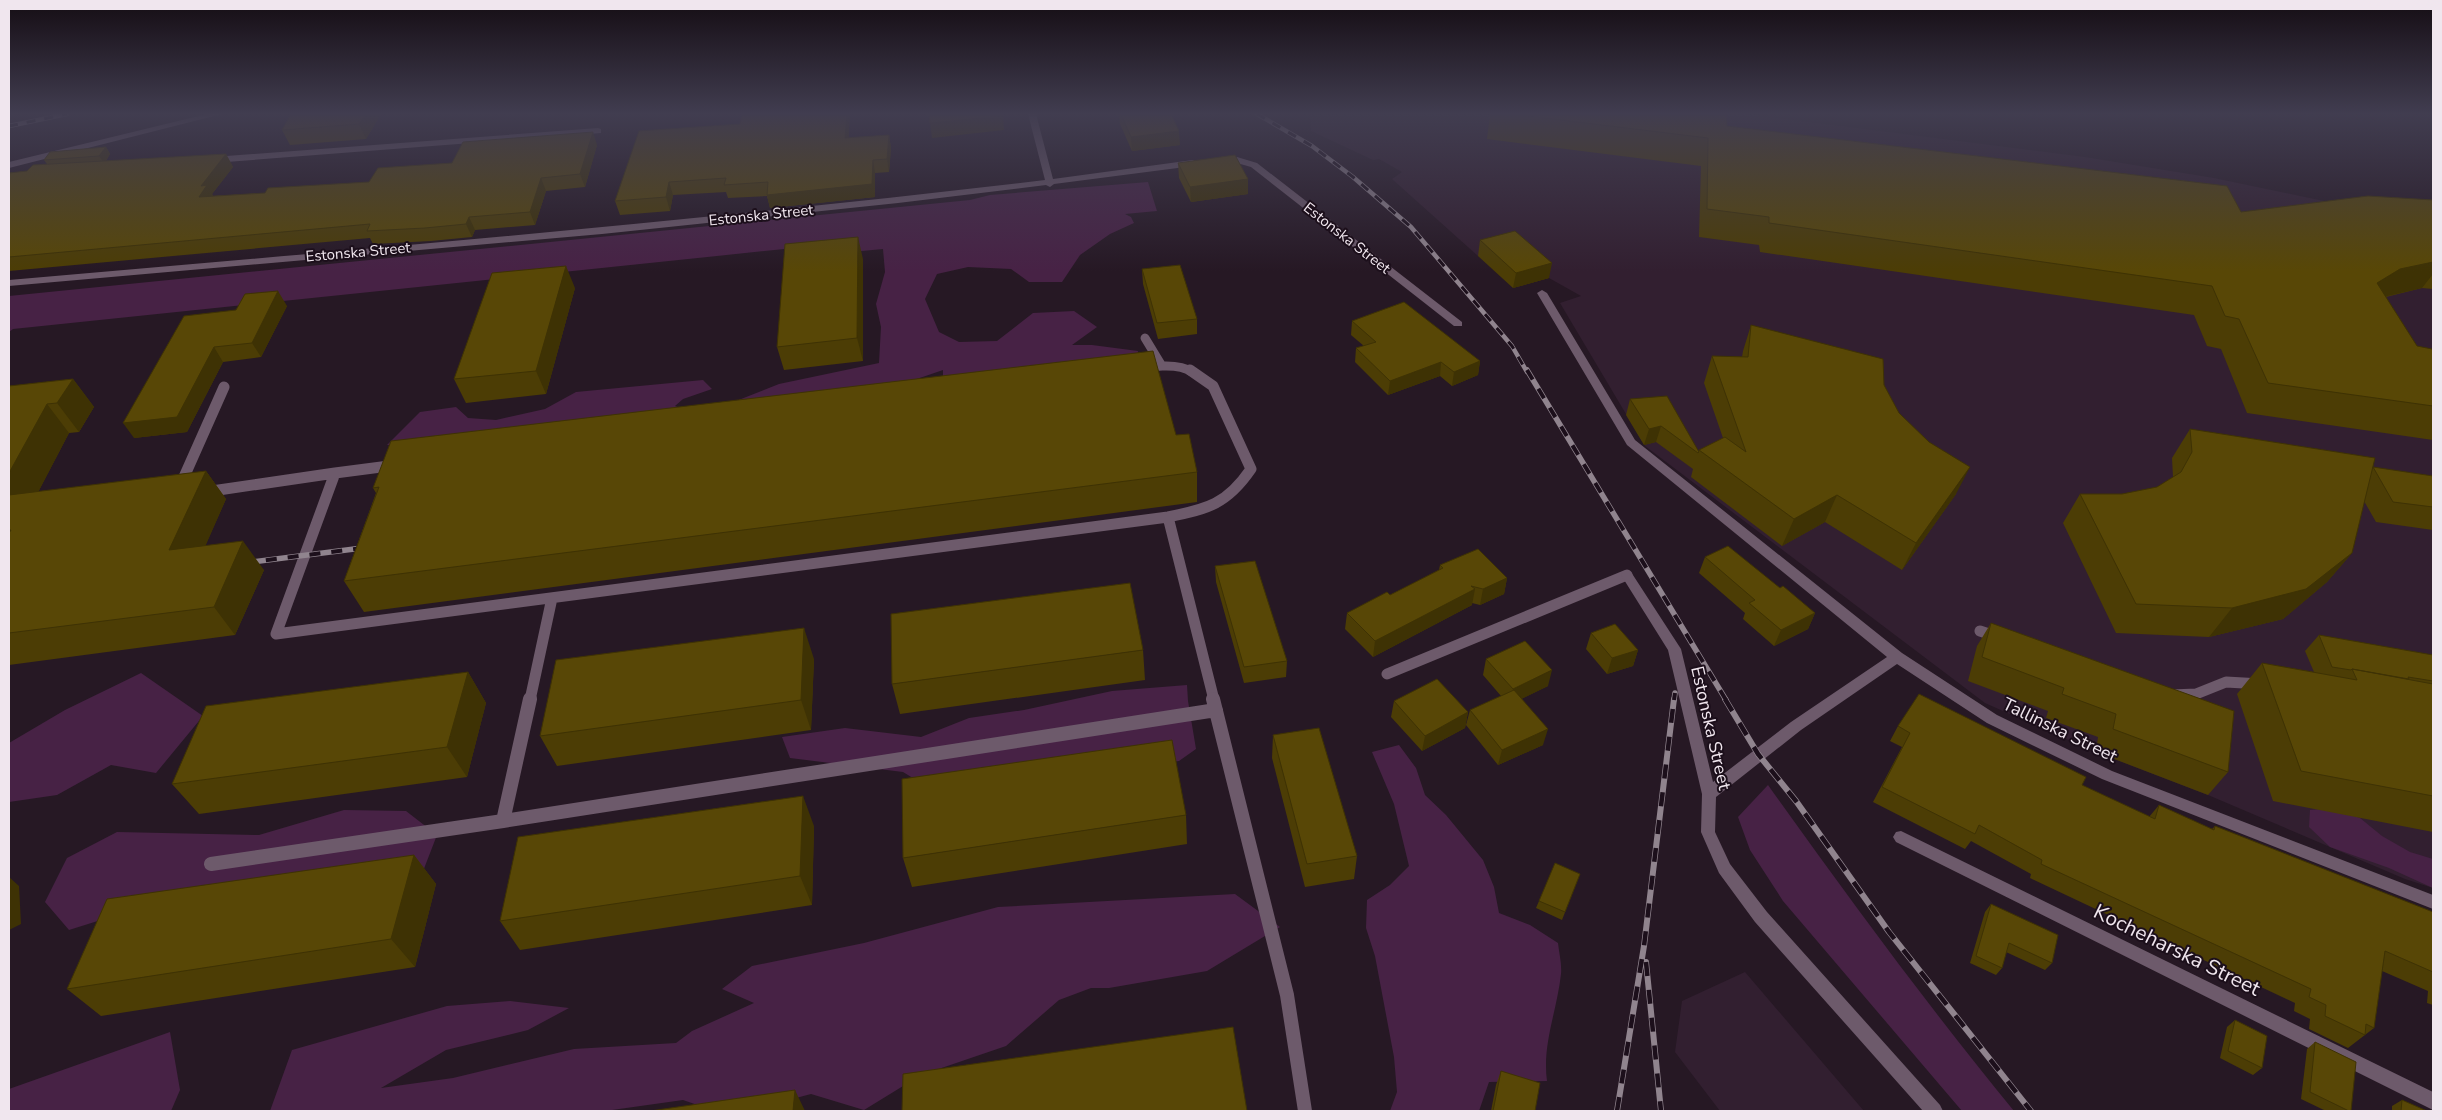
<svg xmlns="http://www.w3.org/2000/svg" width="2442" height="1120" font-family="'Nunito Sans',sans-serif">
  <style>
    .built { fill: #321f30 }
    .green { fill: #472245 }
    .lines { fill: none; stroke-linecap: round; stroke-linejoin: round }
    .service-far2 { stroke: #6d5a6b; stroke-width: 9 }
    .service-far1 { stroke: #6d5a6b; stroke-width: 11 }
    .service { stroke: #6d5a6b; stroke-width: 14 }
    .minor { fill: #6d5a6b; fill-rule: evenodd }
    .rail-far2-casing { stroke: #90848e; stroke-width: 4.5 }
    .rail-far1-casing { stroke: #90848e; stroke-width: 5.5 }
    .rail-casing { stroke: #90848e; stroke-width: 6 }
    .rail-far2 { stroke: #1c0f1b; stroke-width: 3; stroke-dasharray: 9; stroke-linecap: butt }
    .rail-far1 { stroke: #1c0f1b; stroke-width: 4; stroke-dasharray: 11; stroke-linecap: butt }
    .rail { stroke: #1c0f1b; stroke-width: 4.5; stroke-dasharray: 14; stroke-linecap: butt }
    .wall { fill: #4c3d05 }
    .shaded-wall { fill: #3e3204 }
    .building { fill: #584706; stroke: #3e3204 }
    .labels { text-anchor: middle; dominant-baseline: central; stroke-width: 4; stroke-linejoin: round; paint-order: stroke }
    .far-street-label { font-size: 15px; fill: #f0e6ee; stroke: #1c0f1b }
    .street-label { font-size: 18px; fill: #f0e6ee; stroke: #1c0f1b }
    .near-street-label { font-size: 21px; fill: #f0e6ee; stroke: #1c0f1b }
  </style>
  <rect width="100%" height="100%" fill="#261824"/>
  <path class="built" d="M1747 114 2085 157 2214 178 2433 224V888L2405 879 2208 795 2096 752 1985 703 1645 446 1560 303 1581 296 1549 278 1478 256 1392 179 1402 172 1379 159 1373 160 1311 131 1310 115Z
    M1745 972 1864 1111H1720L1675 1052 1682 1001Z"/>
  <path class="green" d="M1148 182 1157 211 1125 214 1131 217 1134 223 1110 234 1080 255 1062 282H1029L1011 269 968 267 937 274 925 299 939 332 959 342 997 341 1033 313 1074 311 1097 327 1072 345H1092L1138 351 1137 366 943 380V370L908 382 457 451 387 445 420 412 456 407 468 418 496 420 545 409 576 392 703 380 712 389 683 399 675 406 694 414 736 401 779 384 879 363 881 327 876 304 885 272 883 249 851 252 794 248 13 329 9 332V296L970 200 990 195Z
    M141 673 203 716 156 773 111 765 57 795 9 802V743L65 710Z
    M1187 685 1188 701 1196 749 1179 761 941 795 903 772 790 758 782 737 845 728 921 737 969 718 1024 710 1112 691Z
    M1399 745 1416 768 1425 795 1446 815 1483 860 1494 887 1499 913 1530 925 1558 943C1559 953 1562 964 1561 974 1557 1011 1542 1044 1547 1081L1489 1082 1479 1111H1390L1397 1092 1394 1057 1375 956 1366 928 1367 900 1390 885 1409 866 1394 804 1372 752Z
    M1768 785C1847 896 1928 1006 2014 1111H1962L1783 901 1750 850 1738 817Z
    M2332 808 2360 818 2382 836 2410 852 2433 859V888L2389 868 2330 847 2309 827 2310 810Z
    M344 810 406 811 437 835 420 879 139 908 69 930 45 902 67 858 117 832 259 835Z
    M1235 894 1280 927 1207 971 1109 988H1091L1059 1000 1006 1046 921 1075 864 1110 811 1094 747 1111H715L683 1100 605 1111H270L292 1050 447 1006 510 1001 569 1008 528 1030 446 1050 381 1088 453 1078 574 1049 676 1043 692 1031 754 1003 722 989 752 966 864 943 998 907Z
    M170 1032 180 1090 171 1111H9V1089Z"/>
  <g class="lines">
    <path class="service-far2" d="M1145 338 1162 366
      M1118 372C1138 369 1175 360 1192 372"/>
    <path class="service-far1" d="M1128 370 335 473 276 634 1168 517C1208 509 1227 504 1251 469L1213 386 1190 370
      M180 486 224 387
      M205 492 335 473
      M1168 517 1214 700
      M1980 631 1998 637
      M1387 674 1627 575
      M2172 695 2196 694 2226 682 2261 684
      M530 700 552 598"/>
    <path class="service" d="M530 699 503 821 1216 710
      M1213 699 1287 995 1305 1111
      M211 864 503 821"/>
    <path class="minor" d="M207 114H222L9 168V162Z
      M1028 114H1036L1053 179 1193 160 1197 163 1193 166 1054 184 1050 187 1046 185 898 203 602 234 9 286V280C355 250 700 221 1045 180Z
      M598 128 601 129V133L213 163 209 160 213 157Z
      M1237 157 1257 163 1462 322V326H1454L1251 167 1237 163 1221 164 1217 161 1221 158Z
      M1542 290 1547 293 1635 440 1902 653 1997 715 2112 771 2433 895V909L2102 779 1987 723 1897 664 1801 730 1716 797 1715 832 1730 864 1767 912 1940 1105 1943 1111H1923L1755 922 1719 873 1701 832 1702 794 1668 650 1621 575 1623 572H1631L1681 649 1713 782 1791 722 1887 657 1627 445 1537 293Z
      M1901 831 2433 1092V1110L1896 842 1893 837 1896 832Z"/>
    <defs>
      <path id="rail-far2" d="M1257 114 1312 146 1353 177 1411 227 1512 346 1527 372
        M9 126 67 114"/>
      <path id="rail-far1" d="M1527 370 1726 700
        M244 563 370 547
        M1674 700 1675 693"/>
      <path id="rail" d="M1725 699 1758 754 1796 801 1889 932 2031 1111
        M1646 962 1661 1111
        M1617 1111 1644 946 1674 699"/>
    </defs>
    <use href="#rail-far2" class="rail-far2-casing"/>
    <use href="#rail-far1" class="rail-far1-casing"/>
    <use href="#rail" class="rail-casing"/>
    <use href="#rail-far2" class="rail-far2"/>
    <use href="#rail-far1" class="rail-far1"/>
    <use href="#rail" class="rail"/>
  </g>
  <path class="wall" d="M381 114 366 139 290 145 282 130Z
    M742 114H850L848 138 889 135 891 148 889 172 875 173V197L770 208 767 196 728 198 726 192 673 195 670 211 620 215 615 201 740 124Z
    M1119 114H1171L1180 145 1132 151 1120 124Z
    M1490 114H1726L1727 126 2241 212 2433 200V289L2422 288 2386 297 2417 346 2433 351V440L2247 413 2221 349 2207 346 2194 315 1760 252 1759 245 1699 237 1701 166 1487 139Z
    M597 145 585 187 546 191 535 225 475 230 472 237 431 241 373 244 370 238 9 271V173L27 171 47 164 44 160 106 147 110 154 106 161 226 154 233 167 212 194 213 196 265 193 369 182 452 163Z
    M1178 163 1248 194 1191 202 1179 178Z
    M1480 240 1549 278 1513 288 1478 256Z
    M863 259V361L784 370 777 347Z
    M1142 269 1197 319V334L1158 339 1143 284Z
    M575 288 546 394 466 403 454 379Z
    M287 306 261 357 223 362 187 432 134 438 236 310Z
    M1352 321 1480 361 1478 375 1452 386 1440 376 1388 395 1355 362 1356 348 1364 346 1351 335Z
    M1751 325 1884 385 1899 413 1956 494 1902 570 1825 522 1782 546 1691 477 1693 469 1656 442 1644 445 1626 415 1630 399 1699 452V450L1723 438 1704 383 1712 356 1742 357 1743 351Z
    M73 379 94 407 79 432 69 433 38 492 206 471 226 499 205 546 264 570 235 635 9 665V386Z
    M2190 429 2372 468 2433 476V530L2376 522 2364 501 2352 553 2327 582 2283 619 2209 637 2116 633 2063 523 2080 494H2122L2157 487 2173 477 2172 458Z
    M1176 435 1197 472V502L364 612 344 581 376 493 373 488Z
    M1705 557 1780 588 1815 613 1808 629 1774 646 1743 619 1745 613 1699 573Z
    M1440 565 1507 578 1504 594 1480 605 1472 603V605L1373 657 1345 629 1347 613 1390 595 1439 570Z
    M1215 566 1287 661 1286 677 1244 683 1216 582Z
    M1991 623 2228 772 2208 795 2096 752 2098 737 2046 718 2048 711 1968 681 1977 646Z
    M1591 633 1638 650 1633 666 1607 674 1586 649Z
    M2319 635 2433 655V832L2273 801 2237 694 2262 663 2314 672 2305 651Z
    M1143 650 1145 680 900 714 892 684Z
    M814 659 811 730 557 766 540 736Z
    M1486 659 1548 686 1521 699 1543 745 1498 765 1466 725 1470 710 1501 696 1483 675Z
    M468 672 486 703 467 777 199 814 172 784Z
    M1394 701 1468 712 1465 728 1422 751 1391 717Z
    M1898 726 2082 785 2149 817 2159 805 2212 829 2215 826 2433 912V1005L2427 1003 2428 991 2382 971 2374 1028 2348 1048 2309 1029 2310 1019 2294 1011 2295 1003 2030 878 2031 874 1971 841 1965 849 1873 802 1902 747 1890 741Z
    M1273 735 1357 856 1354 879 1305 887 1272 758Z
    M1186 815 1187 844 912 887 903 858Z
    M814 826 812 905 520 950 500 921Z
    M414 855 436 884 415 967 101 1016 67 989Z
    M1580 874 1562 920 1536 908 1539 901Z
    M1991 904 2052 963 2045 970 2006 952 2002 968 1996 975 1970 963 1985 912Z
    M2235 1020 2262 1068 2253 1075 2220 1058 2227 1027Z
    M2315 1042 2351 1111H2326L2301 1099 2307 1049Z
    M1501 1071 1535 1111H1491L1496 1085Z
    M2402 1100 2427 1111H2392V1106Z"/>
  <path class="shaded-wall" d="M366 114H381L366 139 359 124Z
    M847 114H850L848 151 845 138Z
    M1003 114 1004 130 932 138 930 123Z
    M1179 131 1180 145 1132 151 1131 137Z
    M593 132 597 145 585 187 580 174Z
    M889 135 891 148 889 172 887 159Z
    M106 147 110 154 104 163 99 156Z
    M226 154 233 167 212 194 215 198 199 197 201 186Z
    M873 160 875 173V197L770 208 767 195Z
    M541 178 546 191 535 225 530 212Z
    M1248 179V194L1191 202 1190 187Z
    M669 182 673 195 670 211 666 197Z
    M469 217 475 230 472 237 466 224Z
    M858 237 863 259V361L857 338Z
    M2433 262V274L2422 288 2379 298 2377 283 2400 269Z
    M1552 263 1549 278 1513 288 1516 273Z
    M566 266 575 288 546 394 536 371Z
    M278 291 287 306 261 357 252 343Z
    M214 347 223 362 187 432 134 438 123 423Z
    M1480 361 1478 375 1452 386 1454 372Z
    M1441 362 1440 376 1388 395 1390 381Z
    M73 379 94 407 79 432 57 403Z
    M47 404 69 433 31 506 9 512V473Z
    M1661 426 1656 442 1644 445 1649 429Z
    M1970 467 1956 494 1902 570 1916 543Z
    M206 471 226 499 191 579 169 550Z
    M1837 495 1825 522 1782 546 1794 519Z
    M243 541 264 570 235 635 214 607Z
    M2352 553 2327 582 2283 619 2209 637 2232 608Z
    M1507 578 1504 594 1480 605 1483 589Z
    M1475 589 1472 605 1373 657 1375 641Z
    M1815 613 1808 629 1774 646 1781 630Z
    M804 628 814 659 811 730 801 700Z
    M1638 650 1633 666 1607 674 1612 658Z
    M1552 670 1548 686 1509 705 1513 689Z
    M468 672 486 703 467 777 447 747Z
    M1468 712 1465 728 1422 751 1425 736Z
    M1548 729 1543 745 1498 765 1502 750Z
    M803 796 814 826 812 905 800 876Z
    M414 855 436 884 415 967 391 939Z
    M9 877 19 886 21 924 9 930Z
    M795 1090 805 1111H793Z"/>
  <path class="building" d="M291 114H366L359 124 282 130Z
    M742 114H847L845 138 889 135 887 159 873 160 872 184 767 195 768 182 724 185 726 178 669 182 666 197 615 201 639 131 740 124Z
    M929 114H1002L1003 116 930 123Z
    M1121 114H1171L1179 131 1131 137Z
    M1512 114H1726L1727 126 2227 186 2241 212 2368 196 2433 200V262L2400 269 2377 283 2417 346 2432 349 2433 351V406L2268 383 2239 319 2225 316 2212 286 1769 223V217L1707 209 1708 138Z
    M593 132 580 174 541 178 530 212 469 217 466 224 425 228 367 231 370 224 9 257V173L27 171 33 165 226 154 201 186 207 185 199 197 265 193 268 188 369 182 378 168 452 163 463 142Z
    M106 147 99 156 44 160 50 152Z
    M1235 155 1248 179 1190 187 1178 163Z
    M1515 231 1552 263 1516 273 1480 240Z
    M858 237 857 338 777 347 785 244Z
    M1180 265 1197 319 1157 323 1142 269Z
    M566 266 536 371 454 379 492 273Z
    M278 291 252 343 214 347 177 417 123 423 184 316 236 310 245 294Z
    M1404 302 1480 361 1454 372 1441 362 1390 381 1356 348 1376 342 1352 321Z
    M1751 325 1883 359 1884 385 1899 413 1929 442 1970 467 1916 543 1837 495 1794 519 1699 450 1725 437 1746 452 1712 356 1748 357Z
    M1153 351 1176 435 1189 434 1197 472 344 581 379 487 373 488 391 441Z
    M73 379 57 403 47 404 9 473V386Z
    M1667 396 1699 452 1698 453 1661 426 1649 429 1630 399Z
    M2190 429 2375 458 2352 553 2306 589 2232 608 2136 604 2080 494H2122L2157 487 2181 472 2192 452Z
    M2373 467 2433 476V507L2393 502Z
    M206 471 169 550 243 541 214 607 9 633V533L11 530H9V495Z
    M1728 546 1780 588 1783 586 1815 613 1781 630 1749 603 1755 600 1705 557Z
    M1478 549 1507 578 1483 589 1471 586 1475 589 1375 641 1347 613 1387 592 1390 595 1443 568 1440 565Z
    M1255 561 1287 661 1244 667 1215 566Z
    M1130 583 1143 650 892 684 891 614Z
    M1991 623 2234 711 2228 772 2113 729 2116 714 2062 694 2064 688 1982 657Z
    M1615 624 1638 650 1612 658 1591 633Z
    M804 628 801 700 540 736 556 660Z
    M2319 635 2433 655V681L2408 677 2409 679 2352 669 2351 670 2332 667Z
    M1525 641 1552 670 1513 689 1486 659Z
    M2262 663 2357 680 2352 669 2433 684V796L2301 771Z
    M468 672 447 747 172 784 206 706Z
    M1437 679 1468 712 1425 736 1394 701Z
    M1514 690 1548 729 1502 750 1470 710Z
    M1919 694 2086 777 2082 785 2155 819 2159 805 2214 830 2215 826 2433 912V972L2385 951 2374 1028 2366 1024 2365 1035 2325 1016 2326 1005 2309 997 2311 989 2041 864 2042 860 1979 825 1975 834 1882 787 1910 733 1898 726Z
    M1319 728 1357 856 1307 864 1273 735Z
    M1172 740 1186 815 903 858 902 779Z
    M803 796 800 876 500 921 518 837Z
    M414 855 391 939 67 989 107 899Z
    M1555 863 1580 874 1565 912 1539 901Z
    M1991 904 2058 935 2052 963 2009 943 2002 968 1976 956Z
    M2235 1020 2267 1036 2262 1068 2228 1051Z
    M1233 1027 1247 1111H902L903 1074Z
    M2315 1042 2356 1062 2351 1111H2349L2310 1092Z
    M1501 1071 1540 1083 1535 1111H1493Z
    M795 1090 793 1111H650Z
    M2402 1100 2427 1111H2401Z"/>
  <linearGradient id="sky" x2="0" y2="1"><stop stop-color="#150d14"/><stop offset="0.42" stop-color="#413d50"/><stop offset="1" stop-color="#413d50" stop-opacity="0"/></linearGradient>
  <rect width="2442" height="271" fill="url(#sky)"/>
  <g class="labels">
    <g class="far-street-label">
      <text transform="translate(761 215) rotate(-6)">Estonska Street</text>
      <text transform="translate(1347 238) rotate(38)">Estonska Street</text>
      <text transform="translate(358 252) rotate(-5)">Estonska Street</text>
    </g>
    <g class="street-label">
      <text transform="translate(1711 728) rotate(77)">Estonska Street</text>
      <text transform="translate(2060 730) rotate(26)">Tallinska Street</text>
    </g>
    <g class="near-street-label">
      <text transform="translate(2177 950) rotate(26)">Kocheharska Street</text>
    </g>
  </g>
  <rect width="2442" height="1120" fill="none" stroke="#f0e6ee" stroke-width="20"/>
</svg>
